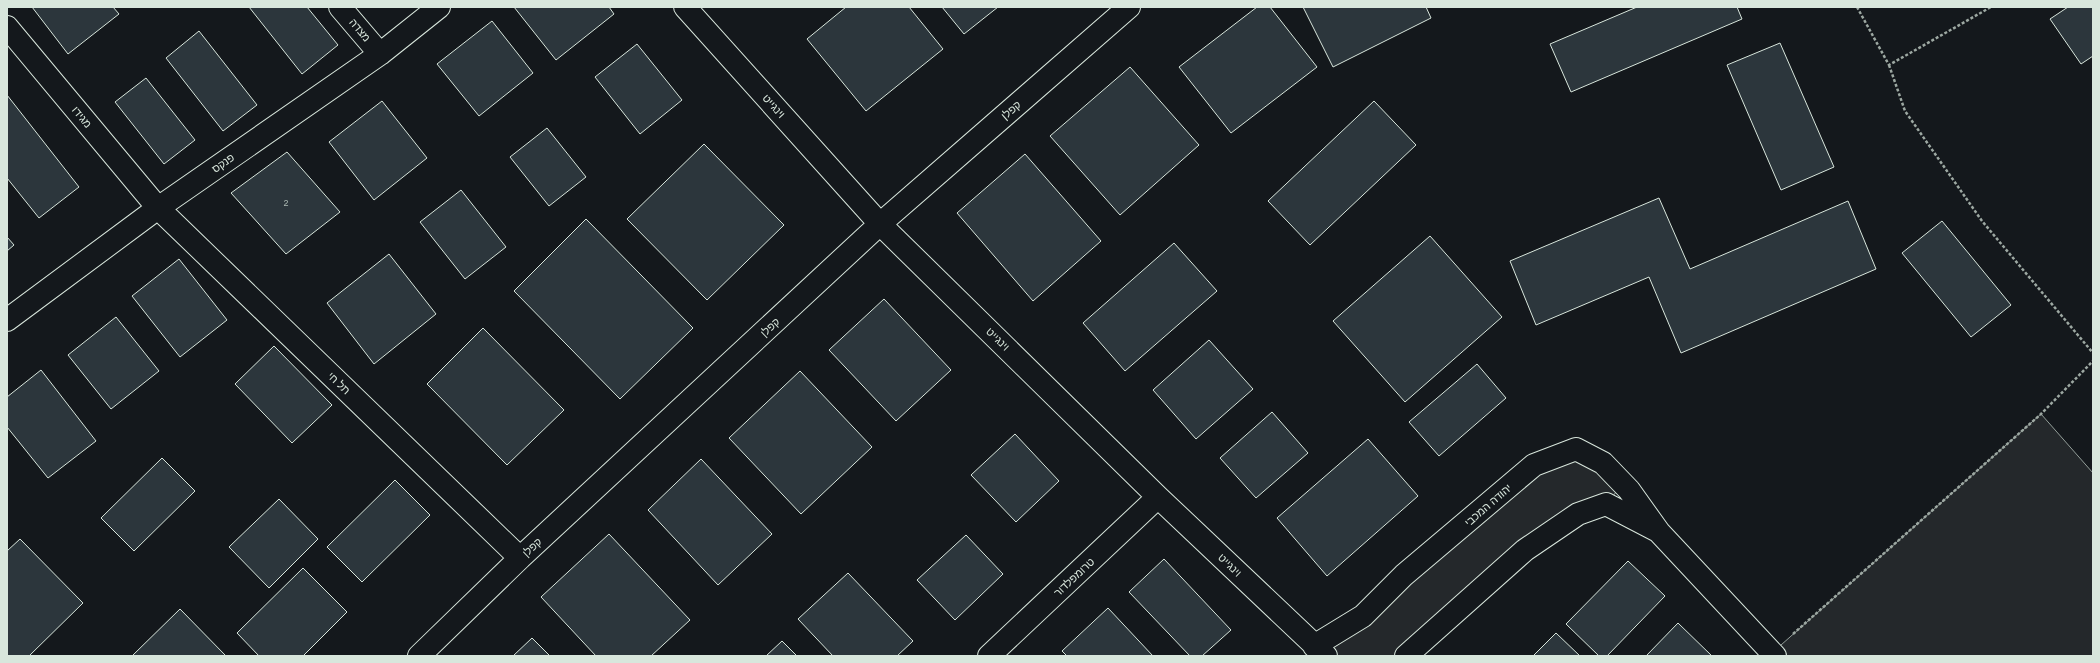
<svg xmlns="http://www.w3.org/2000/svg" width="2100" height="663" font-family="Helvetica,Heebo,sans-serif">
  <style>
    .parking { fill: #24282b; stroke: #939e99 }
    .building { fill: #2c363c; stroke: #d8e6dc }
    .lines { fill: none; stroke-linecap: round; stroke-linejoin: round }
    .street-casing { stroke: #d8e6dc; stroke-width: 24 }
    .path { stroke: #9da8a2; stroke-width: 2.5; stroke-dasharray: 3 2; stroke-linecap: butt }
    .street { stroke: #14181c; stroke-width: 22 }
    .labels { text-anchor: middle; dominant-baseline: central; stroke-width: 3; stroke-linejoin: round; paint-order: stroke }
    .number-label { font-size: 9px; fill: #adbab4 }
    .street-label { font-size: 11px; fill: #d8e6dc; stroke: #14181c }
  </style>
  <rect width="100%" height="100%" fill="#14181c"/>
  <path class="parking" d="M2041 414 2093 473V656H1775L1772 653Z
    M1576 449 1623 484 1606 504 1578 514 1406 656H1326L1314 646 1479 514Z"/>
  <path class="building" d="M32 7H113L119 14 68 54Z
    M249 7H307L338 45 302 74Z
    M514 7H609L614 14 556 60Z
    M846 7H909L943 49 866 111 807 39Z
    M942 7H998L964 34Z
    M1257 7H1270L1317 67 1231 133 1179 67Z
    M1303 7H1426L1431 18 1333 67Z
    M1637 7H1737L1742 19 1571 92 1550 44Z
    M2068 7H2093V56L2081 64 2050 19Z
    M492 21 533 73 479 116 437 64Z
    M199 31 257 105 223 131 166 58Z
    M1780 43 1834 167 1781 190 1727 65Z
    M637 44 682 100 640 134 595 77Z
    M1130 67 1199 145 1120 215 1050 136Z
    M146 78 195 140 164 164 115 102Z
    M7 95 79 187 39 218 7 178Z
    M382 101 427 158 374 200 329 142Z
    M1374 101 1416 145 1310 245 1268 201Z
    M547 128 586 177 549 206 510 157Z
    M704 144 784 225 707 300 627 219Z
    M287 152 340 212 286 254 231 193Z
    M1025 154 1101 241 1033 301 957 213Z
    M461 190 506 247 465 279 420 222Z
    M1659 198 1690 269 1848 201 1876 269 1681 353 1649 277 1536 325 1510 261Z
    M586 219 693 328 620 399 514 291Z
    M1942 221 2011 305 1971 337 1902 253Z
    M1430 236 1502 317 1405 402 1333 321Z
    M7 237 14 245 7 251Z
    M1174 243 1217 291 1125 371 1083 323Z
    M389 254 436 314 374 364 327 303Z
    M179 259 227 320 180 357 132 296Z
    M884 299 951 370 896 421 829 350Z
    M116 317 159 371 111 409 68 355Z
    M483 328 564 410 507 465 427 384Z
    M1209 340 1253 389 1196 439 1153 390Z
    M274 346 332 405 292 443 235 384Z
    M1477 364 1506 398 1439 456 1409 422Z
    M41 370 96 441 48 478 7 427V397Z
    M800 371 872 447 801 514 729 438Z
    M1272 412 1308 453 1256 498 1220 458Z
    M1015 434 1059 481 1016 522 971 475Z
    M1368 439 1418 496 1327 576 1277 518Z
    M162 458 195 491 134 551 101 518Z
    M701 459 772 534 718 585 648 510Z
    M395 480 430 515 362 582 327 547Z
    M279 499 318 539 269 588 229 547Z
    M609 534 690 620 651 656H596L541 597Z
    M966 535 1003 574 955 620 917 580Z
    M20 539 83 603 29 656H7V551Z
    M1164 559 1231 630 1202 656H1190L1129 592Z
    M1628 561 1665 596 1607 656H1599L1566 624Z
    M303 568 347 612 303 656H259L237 633Z
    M848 573 913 641 897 656H833L798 619Z
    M1108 608 1153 656H1067L1062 651Z
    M180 609 226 656H132Z
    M1678 623 1712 656H1646Z
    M1556 633 1580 656H1533Z
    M532 638 550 656H513Z
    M782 641 797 656H766Z"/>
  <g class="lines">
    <defs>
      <path id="street" d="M340 7 380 54
        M685 7 880 224 1158 497 1326 656
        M7 27 158 208 520 558
        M7 320 158 208 380 54 439 7
        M1314 646 1363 616 1404 575 1534 465 1576 449 1603 463 1629 490 1659 532 1775 656
        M419 656 520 558 880 224 1129 7
        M989 656 1158 497
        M1406 656 1525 550 1578 514 1606 504 1656 530"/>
    </defs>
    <use href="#street" class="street-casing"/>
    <path class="path" d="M1857 7 1889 65 1991 7
      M1889 65 1905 111 1982 221 2093 353
      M1793 634 2041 414 2093 361"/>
    <use href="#street" class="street"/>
  </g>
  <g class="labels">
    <g class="number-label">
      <text x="286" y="203">2</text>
    </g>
    <g class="street-label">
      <text transform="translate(360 30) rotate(50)">מצדה</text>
      <text transform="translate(774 106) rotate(48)">וינגייט</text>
      <text transform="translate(1011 110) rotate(-41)">קפלן</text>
      <text transform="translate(82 117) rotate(50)">מגידו</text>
      <text transform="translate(223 163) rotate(-35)">פנקס</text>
      <text transform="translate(770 327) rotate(-43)">קפלן</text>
      <text transform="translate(998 339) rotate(44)">וינגייט</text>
      <text transform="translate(339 383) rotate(44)">תל חי</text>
      <text transform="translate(1488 505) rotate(-41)">יהודה המכבי</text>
      <text transform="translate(532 547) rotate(-43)">קפלן</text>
      <text transform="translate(1230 565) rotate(44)">וינגייט</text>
      <text transform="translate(1074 577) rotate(-43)">טרומפלדור</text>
    </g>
  </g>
  <rect width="2100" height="663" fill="none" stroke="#d8e6dc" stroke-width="16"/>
</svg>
